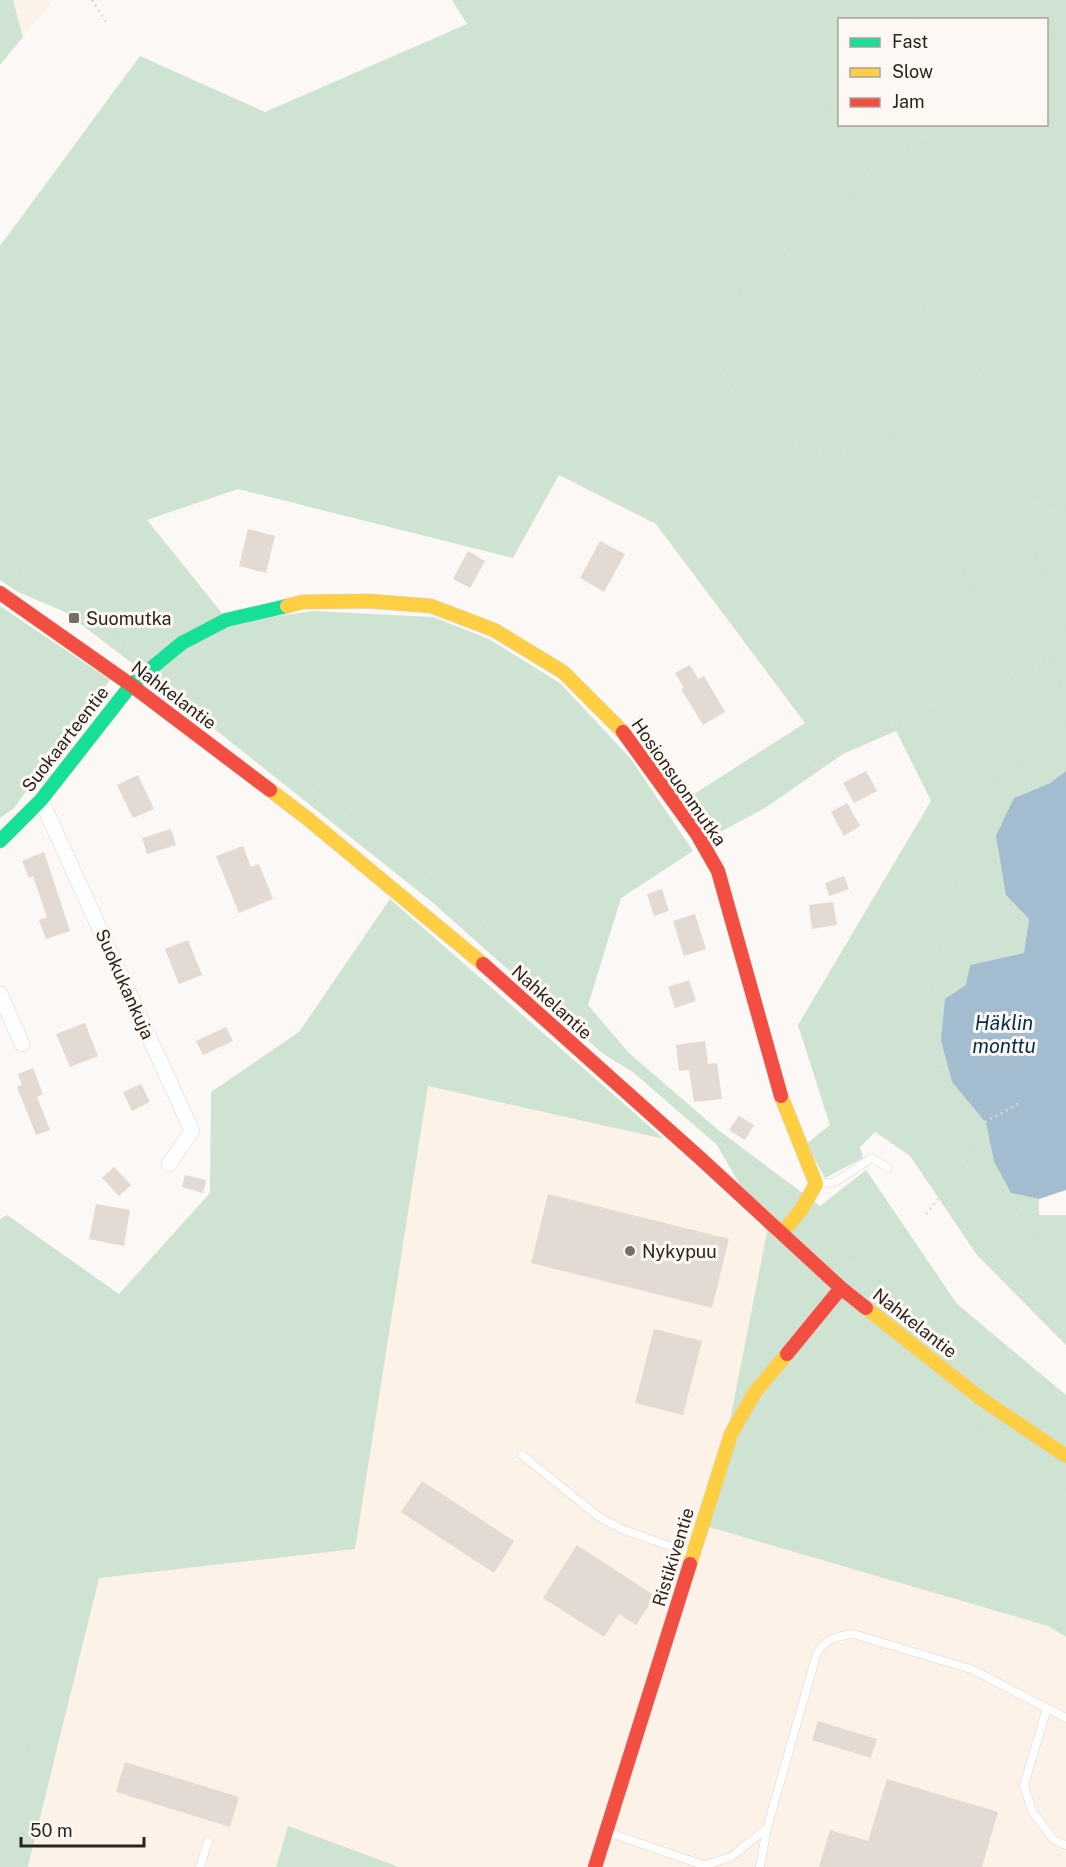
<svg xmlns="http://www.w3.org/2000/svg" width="1066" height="1867" font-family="'Public Sans',sans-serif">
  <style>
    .built { fill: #fdf2e8 }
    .green { fill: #cfe3d2; fill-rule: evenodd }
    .water { fill: #a3bcd0 }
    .building { fill: #e2dad3 }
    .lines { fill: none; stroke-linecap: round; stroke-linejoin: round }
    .lane-casing { stroke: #dbd5d0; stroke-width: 9 }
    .street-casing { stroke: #dbd5d0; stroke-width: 16 }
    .fast-casing { stroke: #dbd5d0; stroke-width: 15 }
    .slow-casing { stroke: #dbd5d0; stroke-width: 15 }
    .jam-casing { stroke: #dbd5d0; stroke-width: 15 }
    .path { stroke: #d8d8d7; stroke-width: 3; stroke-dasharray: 1.5 4.5; stroke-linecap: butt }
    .lane { stroke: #fefefe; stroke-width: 8 }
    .street { stroke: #fefefe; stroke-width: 15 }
    .fast { stroke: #16e098; stroke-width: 14 }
    .slow { stroke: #ffcf43; stroke-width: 14 }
    .jam { stroke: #f24e42; stroke-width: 14 }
    .poi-dot { fill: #746e68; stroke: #fdf8f4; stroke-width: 2 }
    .labels { text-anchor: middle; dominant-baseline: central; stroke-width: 6; stroke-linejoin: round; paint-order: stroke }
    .poi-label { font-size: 18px; fill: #2c241c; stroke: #fdf8f4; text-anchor: start }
    .street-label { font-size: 18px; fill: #2c241c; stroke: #fdf8f4 }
    .water-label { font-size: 20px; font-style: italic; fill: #002f4c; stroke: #fdf8f4 }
  </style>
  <rect width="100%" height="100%" fill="#fbf8f6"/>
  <path class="built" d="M13 0H53L23 37Z
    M428 1086 664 1139 767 1232 1048 1626 1066 1637V1867H399L288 1827 276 1867H29L99 1578 355 1549Z"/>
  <path class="green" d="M0 0H13L23 37 0 65Z
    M452 0H1066V771L1050 783 1014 798 1006 895 1029 919 1024 953 970 965 952 1082 986 1123 994 1162 1011 1193 1039 1199V1215H1066V1345L977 1255 910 1156 875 1132 860 1147 863 1158 825 1178 806 1144 830 1125 798 1025 931 801 896 731 843 754 765 808 707 839 680 803 805 723 656 524 559 475 513 558 238 489 147 520 230 623 313 611 433 617 489 639 560 683 630 758 693 851 621 898 588 1005 628 1052 717 1129 820 1206 866 1170 957 1304 1066 1395V1637L1048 1626 709 1527 767 1232 717 1145 634 1073 602 1053 432 902 133 664 65 612 18 592 0 580V246L140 56 265 112 467 24ZM840 20H1046V124H840Z
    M0 606 110 680 13 809 0 818Z
    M390 899 664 1139 428 1086 355 1549 99 1578 28 1867H0V1219L7 1215 119 1294 210 1193 211 1092 299 1032Z
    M288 1826 399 1867H276Z"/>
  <path class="water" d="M1066 771V1190L1039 1199 1011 1193 994 1162 986 1123 952 1082 941 1040 945 999 966 985 970 965 1024 953 1029 919 1006 895 996 836 1014 798 1050 783Z"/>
  <path class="building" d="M248 529 275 536 266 573 239 566Z
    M600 541 625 554 604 592 580 578Z
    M468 551 485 561 470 588 453 579Z
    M690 665 698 679 704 676 725 712 703 725 681 689 684 688 675 673Z
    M866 771 877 791 854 803 843 783Z
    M138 775 154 809 133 818 117 785Z
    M847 803 860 826 844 836 831 812Z
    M171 829 176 845 147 854 142 838Z
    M243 846 251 867 259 864 273 899 239 913 216 856Z
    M44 852 70 931 46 939 39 920 47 917 33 876 29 878 22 861Z
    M844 876 849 889 829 896 825 883Z
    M662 889 669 911 654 916 647 894Z
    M833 902 837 925 812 929 809 905Z
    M695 914 706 949 684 956 673 921Z
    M188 940 202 975 179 984 165 949Z
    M689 980 696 1001 675 1008 668 987Z
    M85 1023 98 1056 70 1067 56 1034Z
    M226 1027 233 1041 203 1055 196 1041Z
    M705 1041 708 1064 717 1063 722 1099 694 1102 689 1070 679 1071 676 1045Z
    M33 1068 43 1094 37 1097 50 1130 36 1135 17 1087 22 1085 18 1074Z
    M141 1084 150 1102 132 1111 123 1092Z
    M739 1116 754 1125 745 1140 729 1130Z
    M114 1167 131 1185 119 1196 102 1178Z
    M185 1175 206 1180 203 1193 182 1187Z
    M548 1194 729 1239 712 1308 531 1263Z
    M96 1204 130 1210 124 1246 89 1239Z
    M654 1329 702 1341 683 1415 635 1403Z
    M422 1481 514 1541 494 1573 401 1512Z
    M577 1545 655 1596 636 1625 619 1614 604 1637 543 1598Z
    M818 1721 877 1739 871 1758 812 1740Z
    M125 1762 239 1797 230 1827 116 1792Z
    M887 1779 998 1812 982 1867H819L830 1830 868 1841Z"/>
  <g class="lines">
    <defs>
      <path id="lane" d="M819 1184 835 1182 872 1158 888 1168
        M522 1455 599 1517 624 1530 692 1554
        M1047 1708 1024 1785 1032 1811 1054 1840 1066 1845
        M607 1832 709 1867
        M705 1865 731 1857 767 1828
        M200 1867 208 1841
        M760 1867 767 1828 817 1653C826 1639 836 1636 853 1634L971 1669 1066 1718"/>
      <path id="street" d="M41 800 192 1131 169 1164
        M0 994 22 1044"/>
      <path id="fast" d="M0 841 41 800 131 685 182 643 226 620 287 606"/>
      <path id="slow" d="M287 606 302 602 369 601 431 606 494 630 563 672 623 732
        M270 790 308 819 483 964
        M781 1096 816 1184 801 1210 782 1233
        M866 1308 980 1398 1066 1456
        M690 1564 731 1434 755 1392 787 1354"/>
      <path id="jam" d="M0 593 131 685 270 790
        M623 732 697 834 718 871 781 1096
        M483 964 700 1158 841 1288 866 1308
        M787 1354 841 1288
        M595 1867 690 1564"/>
    </defs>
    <use href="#lane" class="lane-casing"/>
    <use href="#street" class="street-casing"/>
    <use href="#fast" class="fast-casing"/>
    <use href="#slow" class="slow-casing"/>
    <use href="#jam" class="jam-casing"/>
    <path class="path" d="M92 0 106 22
      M1023 0 1040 20
      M910 20 945 3 963 4 970 20
      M1046 26 1066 48
      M849 193 883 280 912 303 967 335 984 362 971 386 940 410 860 453H830L776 442 749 416 721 364 718 345 742 309 804 230 849 193 877 158 917 143 955 139 967 124
      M742 308 741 288 840 87
      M971 386 990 428 1016 463 1034 498 1066 511
      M892 435 912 445 924 467 977 606 990 647 1012 678
      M1034 498 1022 531 1056 594 1066 627
      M0 556 141 653
      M74 618 80 610
      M170 675C315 788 468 895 591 1034
      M1017 765 1006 744 1063 684 1054 659
      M712 827 761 802 841 744 957 702 1066 654
      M985 1122 1022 1102
      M973 1152 1044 1245 1066 1268
      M740 1168 787 1200
      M926 1214 961 1170 973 1152 977 1126 939 1067 926 1035 935 963 980 793 1066 726
      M814 1220 834 1237 871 1278 904 1309 1024 1400 1066 1429
      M843 1267 851 1256
      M840 1319 980 1429 1066 1489
      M0 1700 33 1729 0 1848"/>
    <use href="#lane" class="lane"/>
    <use href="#street" class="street"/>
    <use href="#fast" class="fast"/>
    <use href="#slow" class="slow"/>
    <use href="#jam" class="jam"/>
  </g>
  <g class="poi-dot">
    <rect x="68" y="612" width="12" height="12" rx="3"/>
    <circle cx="630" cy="1251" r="6"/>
  </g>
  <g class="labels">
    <g class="poi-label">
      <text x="86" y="618">Suomutka</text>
      <text x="642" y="1251">Nykypuu</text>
    </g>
    <g class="street-label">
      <text transform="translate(174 695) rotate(37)">Nahkelantie</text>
      <text transform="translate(65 739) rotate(-52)">Suokaarteentie</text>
      <text transform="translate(679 782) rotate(55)">Hosionsuonmutka</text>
      <text transform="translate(125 984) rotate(66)">Suokukankuja</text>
      <text transform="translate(552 1002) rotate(42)">Nahkelantie</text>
      <text transform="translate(915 1323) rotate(38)">Nahkelantie</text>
      <text transform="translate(673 1557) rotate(-73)">Ristikiventie</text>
    </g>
    <g class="water-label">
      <text x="1004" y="1023">Häklin<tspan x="1004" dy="23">monttu</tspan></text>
    </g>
  </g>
  <rect x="838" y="18" width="210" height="108" fill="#fdf8f4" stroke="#a9a39e" stroke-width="1.5"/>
  <rect x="850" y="38" width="30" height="9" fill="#16e098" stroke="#a9a39e" stroke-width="1.5"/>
  <text x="892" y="48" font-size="18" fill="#2c241c">Fast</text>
  <rect x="850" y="68" width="30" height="9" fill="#ffcf43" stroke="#a9a39e" stroke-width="1.5"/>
  <text x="892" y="78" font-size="18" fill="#2c241c">Slow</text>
  <rect x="850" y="98" width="30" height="9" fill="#f24e42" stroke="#a9a39e" stroke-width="1.5"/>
  <text x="892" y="108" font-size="18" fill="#2c241c">Jam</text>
  <path d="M21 1837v9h123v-9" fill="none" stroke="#2c241c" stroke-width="3"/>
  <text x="30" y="1837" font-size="18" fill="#2c241c" stroke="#fdf8f4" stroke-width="4.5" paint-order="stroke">50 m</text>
</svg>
